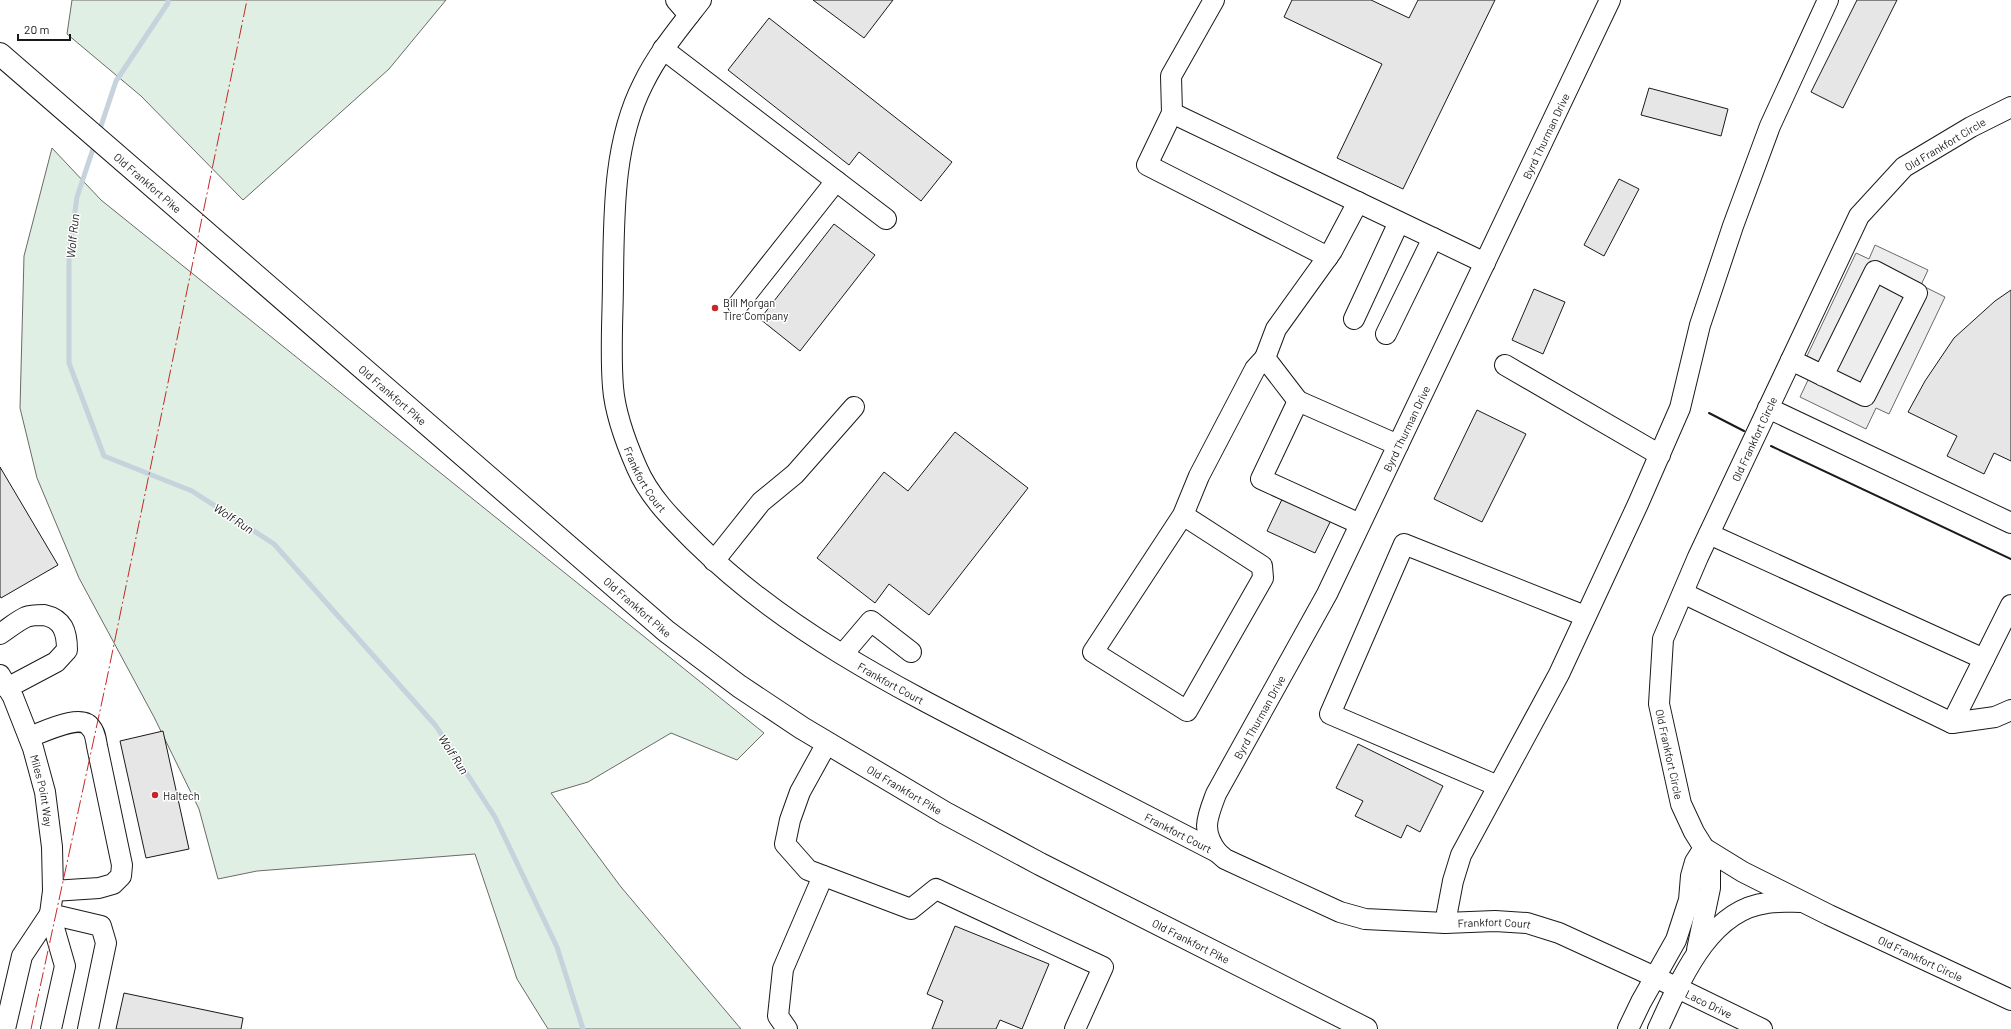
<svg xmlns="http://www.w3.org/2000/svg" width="2011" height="1029" font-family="Barlow,sans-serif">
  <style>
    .green { fill: #e0efe3; stroke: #6a6a6a }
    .parking { fill: #ededed; stroke: #6a6a6a }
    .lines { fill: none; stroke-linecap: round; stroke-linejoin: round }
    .stream { stroke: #c6d2dc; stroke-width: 5 }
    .building { fill: #e6e6e6; stroke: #1a1a1a }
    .minor-casing { stroke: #1a1a1a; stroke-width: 22 }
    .major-casing { stroke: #1a1a1a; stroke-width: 24 }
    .minor { stroke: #fff; stroke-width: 20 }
    .major { stroke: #fff; stroke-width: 22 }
    .wall { stroke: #1a1a1a; stroke-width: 2 }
    .power { stroke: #c62828; stroke-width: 1; stroke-dasharray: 14 3 2 3; stroke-linecap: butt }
    .poi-dot { fill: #c62828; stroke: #fff; stroke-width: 1.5 }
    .labels { text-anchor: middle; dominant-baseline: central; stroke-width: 3; stroke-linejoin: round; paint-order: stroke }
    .street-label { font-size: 11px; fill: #1a1a1a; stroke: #fff }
    .poi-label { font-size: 11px; fill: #1a1a1a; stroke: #fff; text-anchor: start }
    .water-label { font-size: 12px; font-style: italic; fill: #1a1a1a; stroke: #fff }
  </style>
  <rect width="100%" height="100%" fill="#fff"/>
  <path class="green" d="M72 0H446L389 69 243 200 141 96 67 34Z
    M52 148 101 200 764 733 737 760 671 733 588 782 551 793 621 887 741 1029H548L517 979 475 854 257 871 218 879 199 809 154 717 79 578 37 478 20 408 24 256Z"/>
  <path class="parking" d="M1875 245 1928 270 1921 285 1945 297 1889 414 1876 408 1866 429 1800 397 1817 361 1807 356 1856 253 1869 259Z"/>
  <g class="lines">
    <path class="stream" d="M99 132 116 81 168 3V0
      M95 143 77 197 69 255V363L104 456 192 491 274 544 436 726 495 817 557 947 583 1029"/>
  </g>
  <path class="building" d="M813 0H893L864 38Z
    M1292 0H1371L1409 18 1418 0H1495L1403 189 1337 158 1382 64 1284 17Z
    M1857 0H1897L1843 108 1811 92Z
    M769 18 952 162 921 201 859 152 849 165 728 70Z
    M1649 88 1728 109 1721 136 1641 115Z
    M1619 179 1639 189 1604 256 1584 245Z
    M834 224 875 255 800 351 760 319Z
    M1534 289 1565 302 1543 354 1512 340Z
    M2011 290V461L1994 453 1984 474 1947 456 1957 436 1908 412 1925 381 1954 338 1995 301Z
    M1477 410 1526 434 1482 522 1434 499Z
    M955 432 1028 488 929 615 889 584 875 603 817 558 884 472 908 491Z
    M0 467 58 565 1 598 0 596Z
    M1285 493 1333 516 1315 553 1267 531Z
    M163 731 189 849 146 858 120 741Z
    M1358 744 1443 786 1420 832 1407 825 1401 838 1355 816 1363 801 1336 788Z
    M955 926 1049 964 1022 1029 1000 1020 996 1029H932L943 1001 927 994Z
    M124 993 243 1018 241 1029H116Z"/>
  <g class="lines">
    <defs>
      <g id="minor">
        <path d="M676 0 689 15"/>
        <path id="s1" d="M701 0C680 27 658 53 643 84 613 143 614 214 613 279 613 314 610 351 613 387 615 414 626 443 637 468 650 498 673 520 696 543 788 634 904 691 1019 750 1085 784 1151 818 1217 852L1225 859 1340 912 1365 919 1445 923 1495 921 1527 923 1559 933 1655 977 1762 1029"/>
        <path d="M1214 0 1171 76 1172 113 1485 263"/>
        <path d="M663 49 886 219"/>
        <path id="s2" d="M2011 107 1971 127 1904 167 1859 216 1698 557 1663 639 1659 704 1681 804 1694 832 1704 848 1743 872 1829 915 2011 1000"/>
        <path d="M1172 113 1147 165 1328 257"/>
        <path d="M738 305 836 181"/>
        <path d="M1354 319 1399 222"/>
        <path d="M1386 334 1433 238"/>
        <path d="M1791 360 1865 396 1917 293 1875 271 1823 376"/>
        <path d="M1505 365 1660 455"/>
        <path d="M1298 401 1265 358 1276 329 1332 251 1358 202"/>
        <path d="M1768 408 2011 523"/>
        <path d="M1183 515 1262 566 1263 578 1187 711 1093 652 1183 515 1199 476 1255 369 1265 358"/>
        <path d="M1360 524 1261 479 1298 401 1398 445"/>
        <path d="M1709 534 1984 659"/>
        <path d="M714 561 761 502 795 474 854 407"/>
        <path d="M1683 593 1952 723 1995 717 2011 710"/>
        <path d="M0 634C8 629 17 621 26 617 31 615 39 615 44 615 63 619 67 632 67 650L56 662 7 688"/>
        <path d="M843 654 871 621 911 652"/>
        <path id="s3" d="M0 675 13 697 33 748 45 792 52 847 53 891 50 914 65 966 51 1029"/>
        <path d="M1952 723 2011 605"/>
        <path d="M29 737C42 733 82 712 91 728 95 732 96 740 97 746L122 865 121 876 113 884 99 888 53 891"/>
        <path d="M827 743 800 792 790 820 785 844 808 870 911 909 936 889 1103 967 1075 1029"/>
        <path d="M1498 786 1330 714 1404 544 1585 616"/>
        <path id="s4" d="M1217 852C1201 830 1207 818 1216 794L1327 594 1610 0"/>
        <path d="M50 914 101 926 106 943 88 1029"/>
        <path d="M1445 923 1453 881 1461 855 1559 674 1638 504 1680 408 1700 325 1733 226 1770 126 1828 0"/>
        <path d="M1697 950 1710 888V865L1704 848"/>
        <path d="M5 1029 22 956 50 914"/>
        <path d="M787 1029 778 1016 783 969 823 876"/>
        <path d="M1628 1029 1641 1002 1676 940 1689 900 1691 876 1695 862 1704 848"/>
        <path d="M1658 1029C1680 982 1708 910 1767 903 1778 901 1790 902 1801 902"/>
      </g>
      <g id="major">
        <path id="s5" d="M0 54 666 631 739 686 802 728 945 813 1040 864 1366 1029"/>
      </g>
    </defs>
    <use href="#minor" class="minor-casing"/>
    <use href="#major" class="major-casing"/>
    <use href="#minor" class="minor"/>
    <use href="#major" class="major"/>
    <path class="wall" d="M1709 413 1744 431
      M1771 446 2011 559"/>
    <path class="power" d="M31 1029 106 683 247 0"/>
  </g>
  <g class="poi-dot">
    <circle cx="715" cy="308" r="4"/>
    <circle cx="155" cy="795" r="4"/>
  </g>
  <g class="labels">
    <g class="street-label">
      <text stroke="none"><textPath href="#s4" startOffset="798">Byrd Thurman Drive</textPath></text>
      <text transform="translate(1945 144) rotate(-31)">Old Frankfort Circle</text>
      <text stroke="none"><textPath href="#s5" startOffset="196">Old Frankfort Pike</textPath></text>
      <text stroke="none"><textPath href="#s5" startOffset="520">Old Frankfort Pike</textPath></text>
      <text stroke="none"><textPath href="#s4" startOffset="474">Byrd Thurman Drive</textPath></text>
      <text transform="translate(1754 439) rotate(-65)">Old Frankfort Circle</text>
      <text stroke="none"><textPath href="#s1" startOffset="508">Frankfort Court</textPath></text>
      <text stroke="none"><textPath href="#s5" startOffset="844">Old Frankfort Pike</textPath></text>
      <text stroke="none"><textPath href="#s1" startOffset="831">Frankfort Court</textPath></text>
      <text stroke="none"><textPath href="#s4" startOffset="150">Byrd Thurman Drive</textPath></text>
      <text stroke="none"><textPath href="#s2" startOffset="772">Old Frankfort Circle</textPath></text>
      <text stroke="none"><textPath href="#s5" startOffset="1168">Old Frankfort Pike</textPath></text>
      <text stroke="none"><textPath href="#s3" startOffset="124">Miles Point Way</textPath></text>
      <text stroke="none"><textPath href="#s1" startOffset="1155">Frankfort Court</textPath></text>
      <text stroke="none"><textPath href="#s1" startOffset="1491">Frankfort Court</textPath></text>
      <text stroke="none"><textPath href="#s5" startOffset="1492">Old Frankfort Pike</textPath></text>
      <text stroke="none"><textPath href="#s2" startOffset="1116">Old Frankfort Circle</textPath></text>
      <text stroke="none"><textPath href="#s1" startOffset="1723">Laco Drive</textPath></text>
    </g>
    <g class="poi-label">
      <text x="723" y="302">Bill Morgan<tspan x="723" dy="13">Tire Company</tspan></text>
      <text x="163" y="795">Haltech</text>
    </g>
    <g class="water-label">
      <text transform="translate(72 236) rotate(-84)">Wolf Run</text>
      <text transform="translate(234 518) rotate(33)">Wolf Run</text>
      <text transform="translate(454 754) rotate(57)">Wolf Run</text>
    </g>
  </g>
  <path d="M18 34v6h52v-6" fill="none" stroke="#1a1a1a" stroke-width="2"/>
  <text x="24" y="34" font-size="12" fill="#1a1a1a" stroke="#ffffff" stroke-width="3" paint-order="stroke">20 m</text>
</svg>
